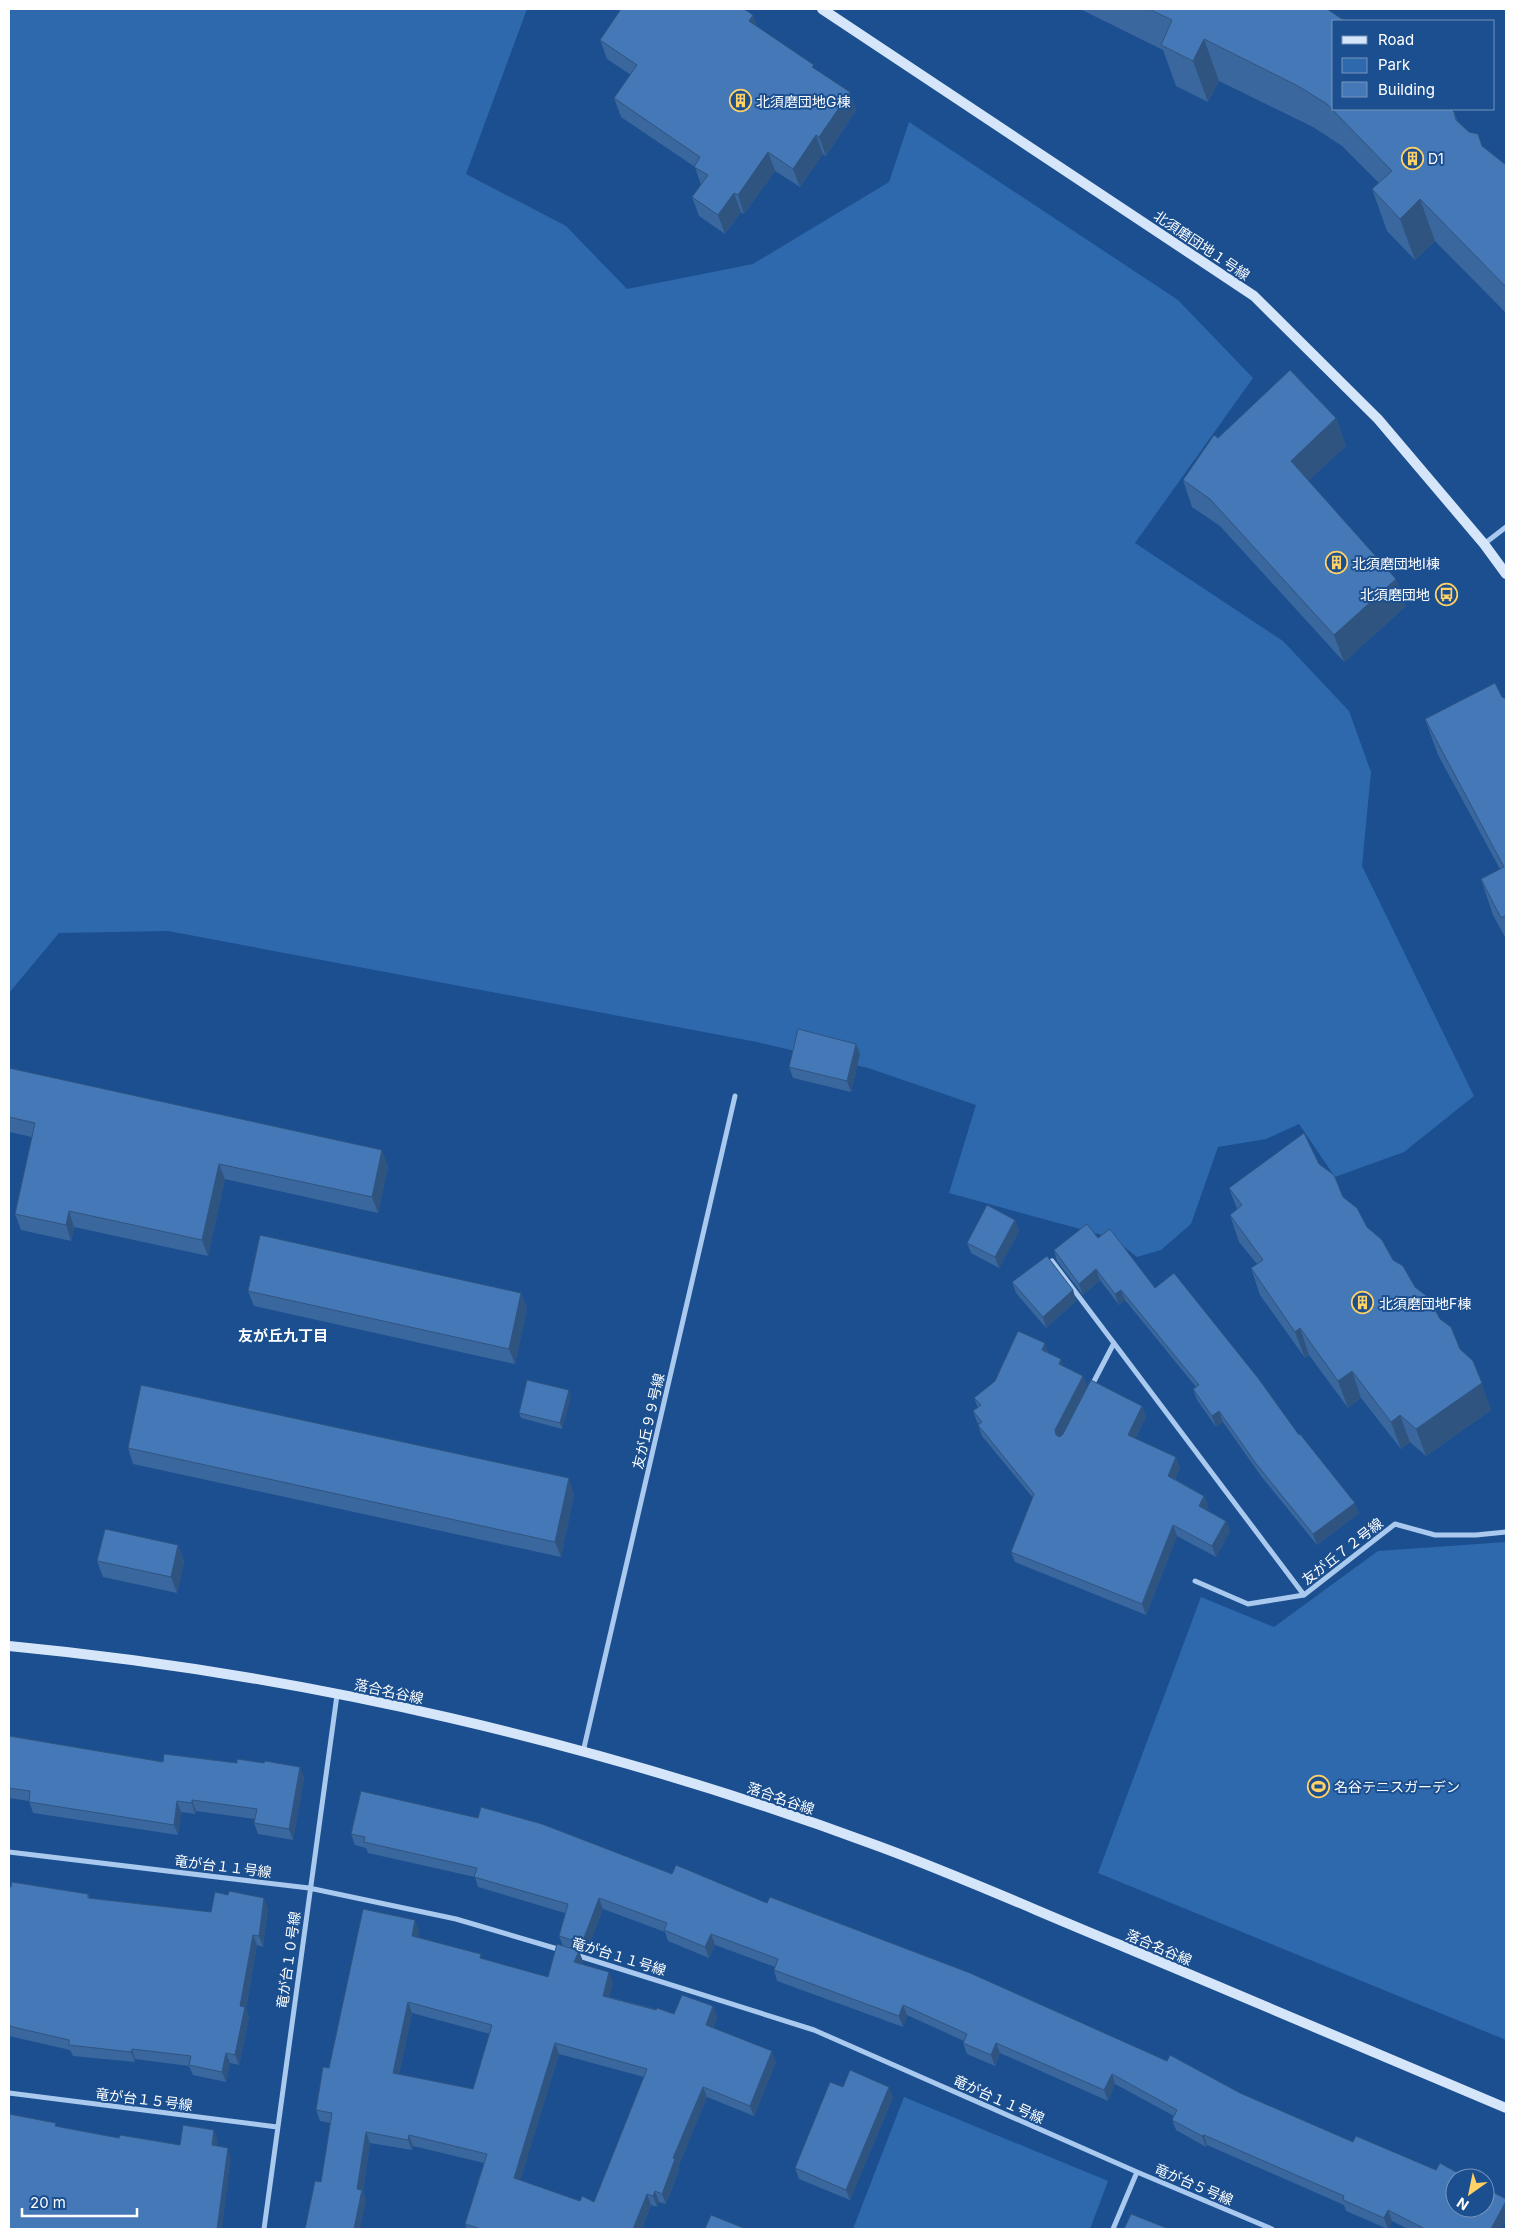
<svg xmlns="http://www.w3.org/2000/svg" width="1515" height="2238" font-family="Inter,'Noto Sans JP',sans-serif">
  <style>
    .green { fill: #2e69ad }
    .lines { fill: none; stroke-linecap: round; stroke-linejoin: round }
    .street { stroke: #a9c9ee; stroke-width: 5 }
    .secondary { stroke: #d6e6fa; stroke-width: 10 }
    .wall { fill: #3a679d; fill-rule: evenodd }
    .shaded-wall { fill: #305480 }
    .building { fill: #4478b7; stroke: #305480; fill-rule: evenodd }
    .labels { text-anchor: middle; dominant-baseline: central; stroke-width: 4; stroke-linejoin: round; paint-order: stroke }
    .poi-label { font-size: 14px; fill: #fff; stroke: #1b4f8f; text-anchor: start }
    .street-label { font-size: 14px; fill: #fff; stroke: #1b4f8f }
    .neighbourhood-label { font-size: 15px; font-weight: bold; fill: #fff; stroke: #1b4f8f }
  </style>
  <rect width="100%" height="100%" fill="#1b4f8f"/>
  <path class="green" d="M9 9H527L466 174 566 226 627 289 753 264 889 182 909 122 1178 300 1253 378 1135 543 1283 641 1349 711 1371 772 1362 866 1474 1096 1404 1152 1335 1177 1299 1124 1266 1139 1218 1147 1191 1224 1161 1250 1137 1257 1113 1238 949 1193 976 1105 868 1068 757 1042 168 931 59 933 9 993Z
    M1506 1542V2040L1098 1873 1201 1597 1274 1627 1378 1551Z
    M904 2097 1108 2181 1090 2229H853Z"/>
  <g class="lines">
    <path class="street" d="M1484 544 1506 527
      M1052 1261 1304 1595
      M1091 1387 1114 1343
      M1195 1581 1248 1604 1304 1595 1395 1524 1435 1535H1476L1506 1532
      M583 1752 735 1096
      M9 1852 309 1888 456 1919 561 1950
      M576 1955 814 2030 1137 2172
      M9 2093 277 2127
      M264 2229 337 1695
      M1113 2229 1137 2172 1272 2229"/>
    <path class="secondary" d="M822 9 1254 296 1378 419 1484 544 1506 574
      M9 1646C304 1674 600 1743 878 1846 960 1876 1039 1912 1120 1945 1248 2000 1377 2054 1506 2108"/>
  </g>
  <path class="wall" d="M1080 9H1327L1334 109 1454 112 1458 122 1482 146 1506 165V313L1435 241 1415 260 1387 231 1372 189 1379 183 1342 146 1313 127 1219 81 1208 102 1176 86 1163 50Z
    M753 15 757 27 816 70 850 92 856 110 826 156 823 154 800 187 775 171 744 214 741 212 725 234 699 216 692 197 701 185 695 167 621 117 614 98 631 75 607 59 600 40Z
    M1336 418 1346 446 1308 481 1406 606 1344 662 1220 526 1192 507 1183 480 1218 438Z
    M1502 697 1506 699V939L1493 915 1481 879 1500 869 1438 755 1425 719Z
    M856 1044 860 1054 851 1092 793 1078 789 1067Z
    M9 1068 388 1166 378 1213 225 1179 208 1256 74 1227 71 1241 21 1230 15 1214 32 1137 9 1132Z
    M1319 1164 1343 1197 1393 1260 1440 1319 1460 1349 1491 1410 1426 1456 1410 1442 1401 1449 1361 1398 1348 1408 1309 1355 1305 1358 1260 1295 1251 1268 1257 1264 1239 1242 1230 1215 1237 1209 1229 1188Z
    M1015 1220 1019 1231 999 1268 971 1253 967 1243Z
    M1098 1238 1155 1288 1299 1435 1359 1513 1317 1545 1261 1476 1223 1422 1216 1427 1197 1400 1193 1389 1196 1387 1125 1300 1119 1305 1100 1280 1083 1295 1057 1261 1054 1250Z
    M1012 1282 1073 1290 1076 1301 1046 1328 1016 1293Z
    M248 1291 521 1293 527 1308 515 1364 254 1306Z
    M1048 1353 1063 1366 1083 1376 1087 1387 1062 1435 1142 1406 1146 1417 1135 1439 1180 1468 1175 1479 1204 1496 1208 1507 1206 1510 1226 1521 1230 1531 1216 1557 1177 1536 1146 1615 1015 1562 1011 1552 1033 1498 982 1436 978 1425 979 1424 977 1422 973 1411 978 1408 974 1398Z
    M571 1396 562 1429 521 1418 519 1413Z
    M128 1448 574 1494 561 1557 133 1464Z
    M178 1545 184 1561 177 1593 103 1577 97 1561Z
    M9 1736 163 1762 264 1763 300 1767 304 1778 293 1840 258 1834 254 1823 255 1819 196 1811 195 1814 181 1812 178 1835 33 1813 29 1801 9 1798Z
    M351 1834 672 1874 767 1903 1240 2093 1353 2142 1436 2170 1506 2199V2219L1501 2229H1408L1392 2221 1388 2229 1346 2211 1344 2205 1207 2145 1206 2147 1176 2130 1172 2120 1174 2116 1115 2084 1108 2101 1000 2053 995 2066 967 2054 963 2043 964 2041 907 2015 903 2027 777 1981 774 1970 775 1967 715 1945 709 1958 668 1941 665 1932 603 1909 586 1953 579 1951 583 1962 582 1964 613 1983 609 1997 674 2014 713 2006 717 2017 713 2028 776 2062 754 2116 707 2097 678 2167 679 2170 666 2204 659 2202 657 2207 651 2205 642 2229H467L465 2224 484 2163 413 2146 412 2150 370 2143 363 2191 366 2201 321 2182 330 2123 320 2121 316 2110 329 2068 419 1931 418 1937 483 1959 548 1977 563 1946 559 1936 565 1913 478 1887 475 1877 368 1853 366 1848 355 1845ZM412 2013 490 2034 473 2089 399 2074ZM559 2054 644 2077 594 2202 580 2201 520 2180Z
    M9 1887 88 1894 90 1898 211 1912 268 1908 263 1947 257 1945 246 2008 249 2017 239 2065 230 2063 226 2082 193 2075 189 2066 135 2059V2062L73 2056 70 2050 9 2036Z
    M843 2087 893 2097 850 2200 799 2179 795 2168Z"/>
  <path class="shaded-wall" d="M753 15 760 34 749 21Z
    M1204 39 1219 81 1208 102 1193 61Z
    M850 92 856 110 826 156 819 137Z
    M816 135 823 154 800 187 793 169Z
    M768 152 775 171 744 214 738 195Z
    M734 193 741 212 725 234 718 215Z
    M1420 199 1435 241 1415 260 1400 219Z
    M1336 418 1346 446 1301 488 1291 461Z
    M1396 579 1406 606 1344 662 1334 635Z
    M856 1044 860 1054 851 1092 847 1081Z
    M382 1150 388 1166 378 1213 372 1197Z
    M219 1164 225 1179 208 1256 202 1240Z
    M69 1211 74 1227 71 1241 66 1225Z
    M1015 1220 1019 1231 999 1268 995 1257Z
    M1096 1269 1100 1280 1083 1295 1079 1284Z
    M1073 1290 1076 1301 1046 1328 1043 1317Z
    M1121 1290 1125 1300 1119 1305 1115 1294Z
    M521 1293 527 1308 515 1364 509 1349Z
    M1300 1328 1309 1355 1305 1358 1295 1332Z
    M1045 1343 1049 1354 1042 1350Z
    M1061 1359 1065 1370 1059 1364Z
    M1352 1371 1361 1398 1348 1408 1338 1381Z
    M1083 1376 1087 1387 1059 1441 1056 1435 1055 1430Z
    M1482 1383 1491 1410 1426 1456 1416 1429Z
    M569 1390 571 1396 562 1429 560 1423Z
    M1142 1406 1146 1417 1132 1446 1128 1435Z
    M1219 1411 1223 1422 1216 1427 1212 1416Z
    M1400 1415 1410 1442 1401 1449 1391 1422Z
    M1176 1457 1180 1468 1172 1486 1168 1476Z
    M569 1478 574 1494 561 1557 555 1542Z
    M1204 1496 1208 1507 1203 1517 1199 1506Z
    M1355 1503 1359 1513 1317 1545 1313 1534Z
    M1226 1521 1230 1531 1216 1557 1212 1546Z
    M1173 1525 1177 1536 1146 1615 1142 1604Z
    M178 1545 184 1561 177 1593 171 1577Z
    M300 1767 304 1778 293 1840 289 1829Z
    M192 1800 196 1811 195 1814 192 1803Z
    M177 1801 181 1812 178 1835 174 1825Z
    M264 1898 268 1908 263 1947 259 1936Z
    M599 1898 603 1909 586 1953 582 1943Z
    M415 1920 419 1931 416 1946 412 1936Z
    M711 1934 715 1945 709 1958 705 1947Z
    M253 1935 257 1945 246 2008 249 2017 239 2065 235 2055 240 2006Z
    M579 1951 583 1962 578 1973 574 1962Z
    M609 1972 613 1983 607 2006 603 1996Z
    M408 2002 412 2013 397 2083 393 2073Z
    M903 2005 907 2015 903 2027 899 2016Z
    M713 2006 717 2017 710 2036 706 2025Z
    M555 2043 559 2054 518 2189 514 2178Z
    M996 2043 1000 2053 995 2066 991 2055Z
    M132 2049 135 2059V2062L131 2052Z
    M772 2051 776 2062 754 2116 750 2106Z
    M226 2053 230 2063 226 2082 222 2072Z
    M1112 2074 1115 2084 1108 2101 1104 2090Z
    M703 2087 707 2097 678 2167 679 2170 666 2204 662 2194 673 2158Z
    M889 2087 893 2097 850 2200 846 2190Z
    M214 2130 218 2140 216 2156 212 2145Z
    M366 2132 370 2143 363 2191 366 2201 360 2229H354L357 2189Z
    M409 2135 413 2146 412 2150 408 2140Z
    M1204 2135 1207 2145 1206 2147 1202 2136Z
    M228 2148 231 2159 222 2229H217Z
    M655 2191 659 2202 657 2207 653 2196Z
    M647 2194 651 2205 642 2229H633Z
    M1506 2201V2219L1501 2229H1491Z
    M1388 2210 1392 2221 1388 2229 1384 2218Z"/>
  <path class="building" d="M621 9H744L753 15 749 21 814 65 812 67 850 92 819 137 816 135 793 169 768 152 738 195 734 193 718 215 692 197 708 175 694 167 700 157 614 98 637 65 600 40Z
    M1149 9H1327L1345 21H1334V109H1451L1454 112 1456 120 1469 132 1478 134 1482 146 1506 165V287L1420 199 1400 219 1372 189 1392 171 1327 104 1298 86 1204 39 1193 61 1161 45 1172 20Z
    M1290 370 1336 418 1291 461 1396 579 1334 635 1210 499 1183 480 1214 435 1218 438Z
    M1495 683 1502 697 1506 699V915L1501 918 1481 879 1504 867 1425 719Z
    M798 1029 856 1044 847 1081 789 1067Z
    M9 1068 382 1150 372 1197 219 1164 202 1240 69 1211 66 1225 15 1214 35 1123 9 1117Z
    M1304 1133 1319 1164 1334 1175 1343 1197 1357 1208 1367 1227 1382 1240 1393 1260 1403 1266 1415 1287 1428 1297 1440 1319 1451 1327 1460 1349 1473 1361 1482 1383 1416 1429 1400 1415 1391 1422 1352 1371 1338 1381 1300 1328 1295 1332 1251 1268 1263 1260 1230 1215 1242 1205 1229 1188Z
    M987 1205 1015 1220 995 1257 967 1243Z
    M1087 1224 1098 1238 1110 1229 1155 1288 1174 1273 1258 1378 1299 1435 1300 1434 1355 1503 1313 1534 1257 1465 1219 1411 1212 1416 1193 1389 1199 1385 1121 1290 1115 1294 1096 1269 1079 1284 1054 1250Z
    M260 1235 521 1293 509 1349 248 1291Z
    M1047 1256 1073 1290 1043 1317 1012 1282Z
    M1018 1331 1045 1343 1042 1350 1061 1359 1059 1364 1083 1376 1055 1430 1056 1435 1060 1437 1063 1434 1091 1380 1142 1406 1128 1435 1176 1457 1168 1476 1204 1496 1199 1506 1226 1521 1212 1546 1173 1525 1142 1604 1011 1552 1034 1494 978 1425 982 1422 973 1411 981 1405 974 1398 995 1381Z
    M527 1380 569 1390 560 1423 519 1413Z
    M141 1385 569 1478 555 1542 128 1448Z
    M105 1529 178 1545 171 1577 97 1561Z
    M9 1736 163 1762 164 1754 237 1763V1759L264 1763 265 1761 300 1767 289 1829 254 1823 257 1809 192 1800V1803L177 1801 174 1825 29 1802 30 1791 9 1788Z
    M361 1791 478 1818 481 1807 542 1824 672 1874 676 1865 767 1903 770 1897 970 1973 1167 2061 1170 2055 1240 2093 1353 2142 1356 2136 1436 2170 1440 2163 1467 2178H1455V2208H1485V2188L1506 2199V2201L1491 2229H1425L1388 2210 1384 2218 1343 2200 1344 2196 1204 2135 1202 2136 1172 2120 1177 2110 1112 2074 1104 2090 996 2043 991 2055 963 2043 967 2034 903 2005 899 2016 774 1970 778 1959 711 1934 705 1947 664 1930 667 1923 599 1898 582 1943 559 1936 568 1904 474 1877 477 1868 364 1842 365 1837 351 1834Z
    M12 1882 88 1894V1898L211 1912 215 1892 228 1895 229 1891 264 1898 259 1936 253 1935 240 2006 245 2007 235 2055 226 2053 222 2072 189 2065 191 2056 132 2049 131 2052 69 2045V2040L9 2026V1887H11Z
    M363 1909 415 1920 412 1936 481 1954 480 1958 548 1977 557 1944 579 1951 574 1962 609 1972 603 1996 656 2010 657 2008 674 2014 682 1995 713 2006 706 2025 772 2051 750 2106 703 2087 673 2158 675 2159 662 2194 655 2191 653 2196 647 2194 633 2229H481L465 2224 487 2154 409 2135 408 2140 366 2132 357 2189 362 2190 354 2229H305L315 2181 321 2182 332 2113 316 2110 323 2067 329 2068ZM408 2002 492 2025 473 2089 393 2073ZM555 2043 647 2069 594 2202 582 2196 580 2201 514 2178Z
    M850 2070 889 2087 846 2190 795 2168 830 2082 843 2087Z
    M9 2114 56 2123 55 2126 119 2138 120 2135 180 2145 183 2125 214 2130 212 2145 228 2148 217 2229H9Z
    M1131 2214 1169 2229H1124Z
    M711 2215 746 2229H705Z"/>
  <defs>
    <symbol id="building-ring" viewBox="-11 -11 22 22"><circle r="9.5" fill="#1b4f8f" stroke="#ffd166" stroke-width="1.5"/><path d="M-4-6H4V6H1V3H-1V6H-4ZM-2.5-4.3h1.7v1.8h-1.7ZM.8-4.3h1.7v1.8H.8ZM-2.5-1h1.7V.8h-1.7ZM.8-1h1.7V.8H.8Z" fill="#ffd166"/></symbol>
    <symbol id="bus-ring" viewBox="-11 -11 22 22"><circle r="9.5" fill="#1b4f8f" stroke="#ffd166" stroke-width="1.5"/><path d="M-5-6H5V4H4V6H2V4H-2V6H-4V4H-5ZM-3.5-4V0h7V-4ZM-3.5 1.2v1.5H-2V1.2ZM2 1.2v1.5H3.5V1.2Z" fill="#ffd166"/></symbol>
    <symbol id="stadium-ring" viewBox="-11 -11 22 22"><circle r="9.5" fill="#1b4f8f" stroke="#ffd166" stroke-width="1.5"/><path d="M0-5a6.5 5 0 1 0 0 10a6.5 5 0 1 0 0-10ZM-3.5-1.8h7v3.6h-7Z" fill="#ffd166"/></symbol>
  </defs>
  <g fill-rule="evenodd">
    <use href="#building-ring" x="728" y="88" width="25" height="25"/>
    <use href="#building-ring" x="1400" y="146" width="25" height="25"/>
    <use href="#building-ring" x="1324" y="550" width="25" height="25"/>
    <use href="#bus-ring" x="1434" y="582" width="25" height="25"/>
    <use href="#building-ring" x="1350" y="1290" width="25" height="25"/>
    <use href="#stadium-ring" x="1306" y="1774" width="25" height="25"/>
  </g>
  <g class="labels">
    <g class="poi-label">
      <text x="756" y="101">北須磨団地G棟</text>
      <text x="1428" y="158">D1</text>
      <text x="1352" y="563">北須磨団地I棟</text>
      <text x="1430" y="594" text-anchor="end">北須磨団地</text>
      <text x="1379" y="1303">北須磨団地F棟</text>
      <text x="1334" y="1786">名谷テニスガーデン</text>
    </g>
    <g class="street-label">
      <text transform="translate(1202 245) rotate(34)">北須磨団地１号線</text>
      <text transform="translate(648 1421) rotate(-77)">友が丘９９号線</text>
      <text transform="translate(1342 1551) rotate(-38)">友が丘７２号線</text>
      <text transform="translate(389 1691) rotate(12)">落合名谷線</text>
      <text transform="translate(781 1798) rotate(19)">落合名谷線</text>
      <text transform="translate(223 1866) rotate(7)">竜が台１１号線</text>
      <text transform="translate(1159 1947) rotate(23)">落合名谷線</text>
      <text transform="translate(619 1956) rotate(17)">竜が台１１号線</text>
      <text transform="translate(288 1960) rotate(-82)">竜が台１０号線</text>
      <text transform="translate(144 2099) rotate(7)">竜が台１５号線</text>
      <text transform="translate(999 2099) rotate(24)">竜が台１１号線</text>
      <text transform="translate(1194 2184) rotate(23)">竜が台５号線</text>
    </g>
    <g class="neighbourhood-label">
      <text x="283" y="1335">友が丘九丁目</text>
    </g>
  </g>
  <rect width="1515" height="2238" fill="none" stroke="#ffffff" stroke-width="20"/>
  <rect x="1332" y="20" width="162" height="90" fill="#1b4f8f" stroke="#7695bc"/>
  <rect x="1342" y="36" width="25" height="8" fill="#d6e6fa" stroke="#7695bc"/>
  <text x="1378" y="45" font-size="15" fill="#ffffff">Road</text>
  <rect x="1342" y="58" width="25" height="15" fill="#2e69ad" stroke="#7695bc"/>
  <text x="1378" y="70" font-size="15" fill="#ffffff">Park</text>
  <rect x="1342" y="82" width="25" height="15" fill="#4478b7" stroke="#7695bc"/>
  <text x="1378" y="95" font-size="15" fill="#ffffff">Building</text>
  <g transform="translate(1470 2193) rotate(213)"><circle r="24" fill="#1b4f8f" stroke="#7695bc"/>
  <path d="M0-4L9 19L0 12L-9 19Z" fill="#ffd166"/>
  <text y="-8" font-size="14" font-weight="bold" text-anchor="middle" fill="#ffffff">N</text>
  </g>
  <path d="M22 2208v8h115v-8" fill="none" stroke="#ffffff" stroke-width="2.5"/>
  <text x="30" y="2208" font-size="15" fill="#ffffff" stroke="#1b4f8f" stroke-width="4" paint-order="stroke">20 m</text>
</svg>
